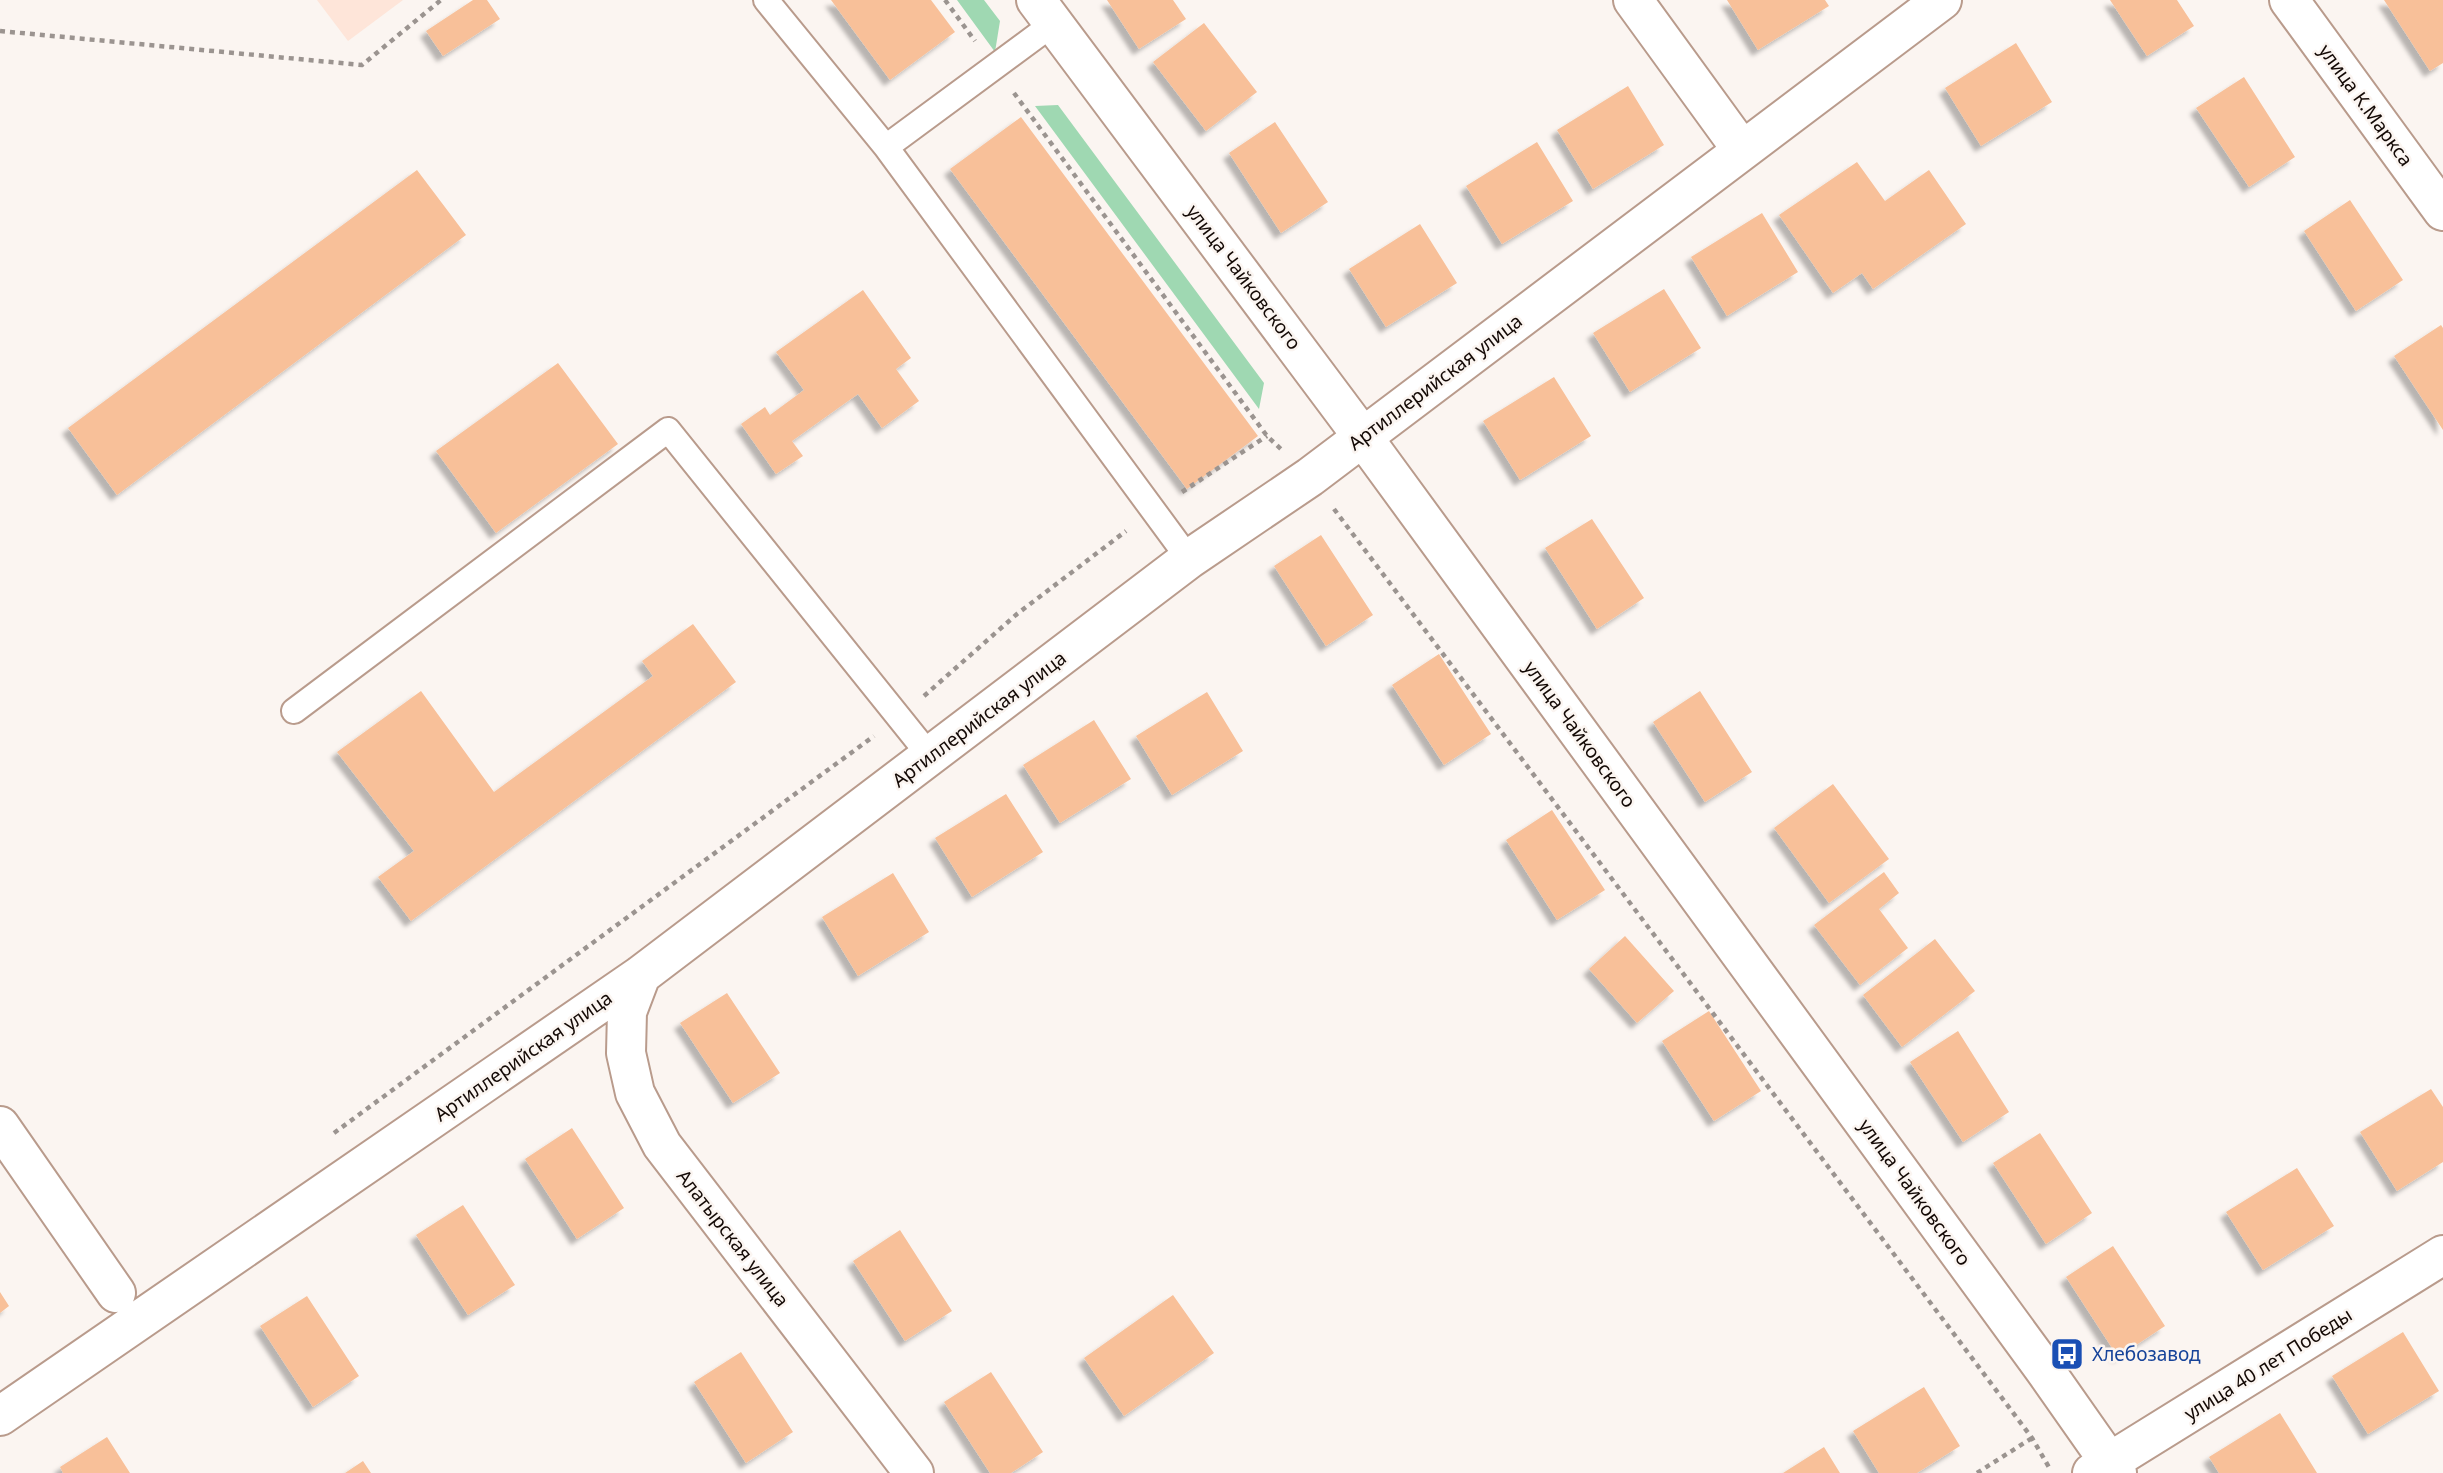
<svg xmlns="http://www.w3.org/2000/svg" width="2443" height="1473" font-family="'Noto Sans',sans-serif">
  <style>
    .built { fill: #fee5d9 }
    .green { fill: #9fd8b2 }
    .building { fill: #f8c099; filter: url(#shadow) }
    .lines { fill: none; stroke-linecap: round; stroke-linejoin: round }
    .lane-casing { stroke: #b99b8c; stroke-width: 28 }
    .street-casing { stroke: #b99b8c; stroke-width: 42 }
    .secondary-casing { stroke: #b99b8c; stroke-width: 42 }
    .path { stroke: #9b9490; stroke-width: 4.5; stroke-dasharray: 5 5; stroke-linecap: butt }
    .lane { stroke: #fff; stroke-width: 24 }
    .street { stroke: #fff; stroke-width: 38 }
    .secondary { stroke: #fff; stroke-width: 38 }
    .labels { text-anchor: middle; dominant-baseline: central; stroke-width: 5; stroke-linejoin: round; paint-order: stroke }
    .street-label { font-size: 19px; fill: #130905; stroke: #fbf5f1 }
    .transit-label { font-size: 19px; fill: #164399; stroke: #fbf5f1; text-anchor: start }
  </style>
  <defs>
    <filter id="shadow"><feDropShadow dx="-6" dy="6" stdDeviation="2" flood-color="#0004"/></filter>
  </defs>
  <rect width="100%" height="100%" fill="#fbf5f1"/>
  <path class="built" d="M317 0H403L348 41Z"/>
  <path class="green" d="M957 0H984L1000 21 995 52Z
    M1058 105 1264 383 1259 409 1035 106Z"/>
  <path class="building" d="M473 0H487L500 19 443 56 426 31Z
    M831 0H931L955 32 890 80Z
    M1107 0H1173L1186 19 1139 49Z
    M1727 0H1825L1829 6 1758 50Z
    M2110 0H2177L2194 26 2147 56Z
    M2384 0H2443V63L2430 71Z
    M1204 23 1257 92 1206 131 1153 62Z
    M2016 43 2052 102 1981 146 1945 88Z
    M2244 77 2295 157 2249 187 2196 108Z
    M1628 86 1664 145 1593 189 1557 130Z
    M1021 117 1258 436 1187 489 950 169Z
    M1275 122 1328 202 1281 233 1229 153Z
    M1537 142 1573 201 1502 244 1466 186Z
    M1857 162 1885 201 1929 170 1966 224 1873 289 1862 273 1833 293 1779 215Z
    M417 170 466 235 117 495 68 428Z
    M2350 200 2403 280 2356 311 2304 231Z
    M1762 213 1798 272 1727 316 1691 257Z
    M1420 224 1457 283 1386 327 1349 269Z
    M1664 289 1701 348 1630 392 1593 333Z
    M863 290 911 358 896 369 919 401 882 428 858 394 792 441 803 456 776 474 741 424 765 407 770 415 804 390 776 352Z
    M2441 325 2443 328V430L2394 356Z
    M558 363 618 444 496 533 436 451Z
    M1554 377 1591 436 1520 480 1483 421Z
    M1592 519 1644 598 1597 629 1545 548Z
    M1321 535 1373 615 1326 646 1274 566Z
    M693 624 736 682 411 921 378 877 414 851 337 752 421 691 494 792 653 676 642 661Z
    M1439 654 1491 734 1444 765 1392 685Z
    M1700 691 1752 772 1705 802 1653 722Z
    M1207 692 1243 751 1172 795 1136 736Z
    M1094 720 1131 779 1060 823 1023 765Z
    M1833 784 1889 859 1829 903 1774 828Z
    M1006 794 1043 852 972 897 935 838Z
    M1552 810 1605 890 1557 920 1506 840Z
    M1884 872 1899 893 1879 909 1908 948 1860 985 1814 925Z
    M893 873 929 932 858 976 822 917Z
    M1625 936 1674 991 1637 1023 1589 969Z
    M1935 939 1975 991 1902 1047 1863 995Z
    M727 993 780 1073 733 1103 680 1023Z
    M1709 1011 1761 1091 1714 1121 1662 1041Z
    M1958 1031 2009 1112 1963 1142 1910 1062Z
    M2431 1089 2443 1107V1162L2397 1191 2360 1132Z
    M572 1128 624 1208 577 1239 525 1159Z
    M2040 1133 2092 1213 2046 1244 1993 1163Z
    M2297 1168 2334 1226 2263 1270 2226 1212Z
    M463 1205 515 1285 468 1315 416 1235Z
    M900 1230 952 1311 905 1341 853 1261Z
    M2113 1246 2165 1326 2118 1357 2066 1277Z
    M0 1292 9 1306 0 1313Z
    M1173 1295 1214 1353 1124 1416 1084 1358Z
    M307 1296 359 1376 313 1407 260 1326Z
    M2403 1332 2439 1391 2368 1434 2332 1376Z
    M741 1352 793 1432 746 1463 694 1382Z
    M991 1372 1043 1452 1011 1473H990L944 1402Z
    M1924 1387 1960 1446 1917 1473H1879L1853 1431Z
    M2280 1413 2317 1473H2219L2209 1457Z
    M107 1437 130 1473H63L60 1467Z
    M1824 1447 1840 1473H1783Z
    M363 1461 371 1473H345Z"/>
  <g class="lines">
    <defs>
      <path id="lane" d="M766 0 886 147 1054 23
        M886 147 1189 559
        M294 711 668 430 930 756"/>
      <path id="street" d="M1633 0 1742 150
        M2289 0 2443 211
        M641 975 627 1012 626 1053 635 1093 662 1145 914 1473
        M0 1126 116 1293
        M0 1416 641 975 1189 559 1310 477 1942 0"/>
      <path id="secondary" d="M1036 0 1362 436 2044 1369 2117 1473
        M2092 1473 2443 1255"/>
    </defs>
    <use href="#lane" class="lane-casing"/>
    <use href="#street" class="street-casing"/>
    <use href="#secondary" class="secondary-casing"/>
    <path class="path" d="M945 0 975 41
      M0 31 362 65 441 0
      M1014 93 1267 436 1282 450
      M1182 492 1267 436
      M1334 509 2032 1438 2050 1469
      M924 696 1017 614 1126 531
      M334 1133 874 736
      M1977 1473 2032 1438"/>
    <use href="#lane" class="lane"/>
    <use href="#street" class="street"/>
    <use href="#secondary" class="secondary"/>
  </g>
  <defs>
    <symbol id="bus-square" viewBox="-11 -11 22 22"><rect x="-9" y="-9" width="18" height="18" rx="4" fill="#1a4fb4" stroke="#fbf5f1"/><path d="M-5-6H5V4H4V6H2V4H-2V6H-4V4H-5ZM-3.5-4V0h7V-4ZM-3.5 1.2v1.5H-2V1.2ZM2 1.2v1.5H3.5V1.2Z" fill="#fff"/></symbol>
  </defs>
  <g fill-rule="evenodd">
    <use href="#bus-square" x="2048" y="1335" width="38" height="38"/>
  </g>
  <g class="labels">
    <g class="street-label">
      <text transform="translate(2366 105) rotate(54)">улица К.Маркса</text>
      <text transform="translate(1244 277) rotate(53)">улица Чайковского</text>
      <text transform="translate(1435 382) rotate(-37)">Артиллерийская улица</text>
      <text transform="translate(979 719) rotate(-37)">Артиллерийская улица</text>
      <text transform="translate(1580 734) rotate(54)">улица Чайковского</text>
      <text transform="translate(523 1056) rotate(-35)">Артиллерийская улица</text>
      <text transform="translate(1915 1192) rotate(54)">улица Чайковского</text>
      <text transform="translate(733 1238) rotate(52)">Алатырская улица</text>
      <text transform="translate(2268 1364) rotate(-32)">улица 40 лет Победы</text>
    </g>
    <g class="transit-label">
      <text x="2092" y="1354">Хлебозавод</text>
    </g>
  </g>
</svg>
